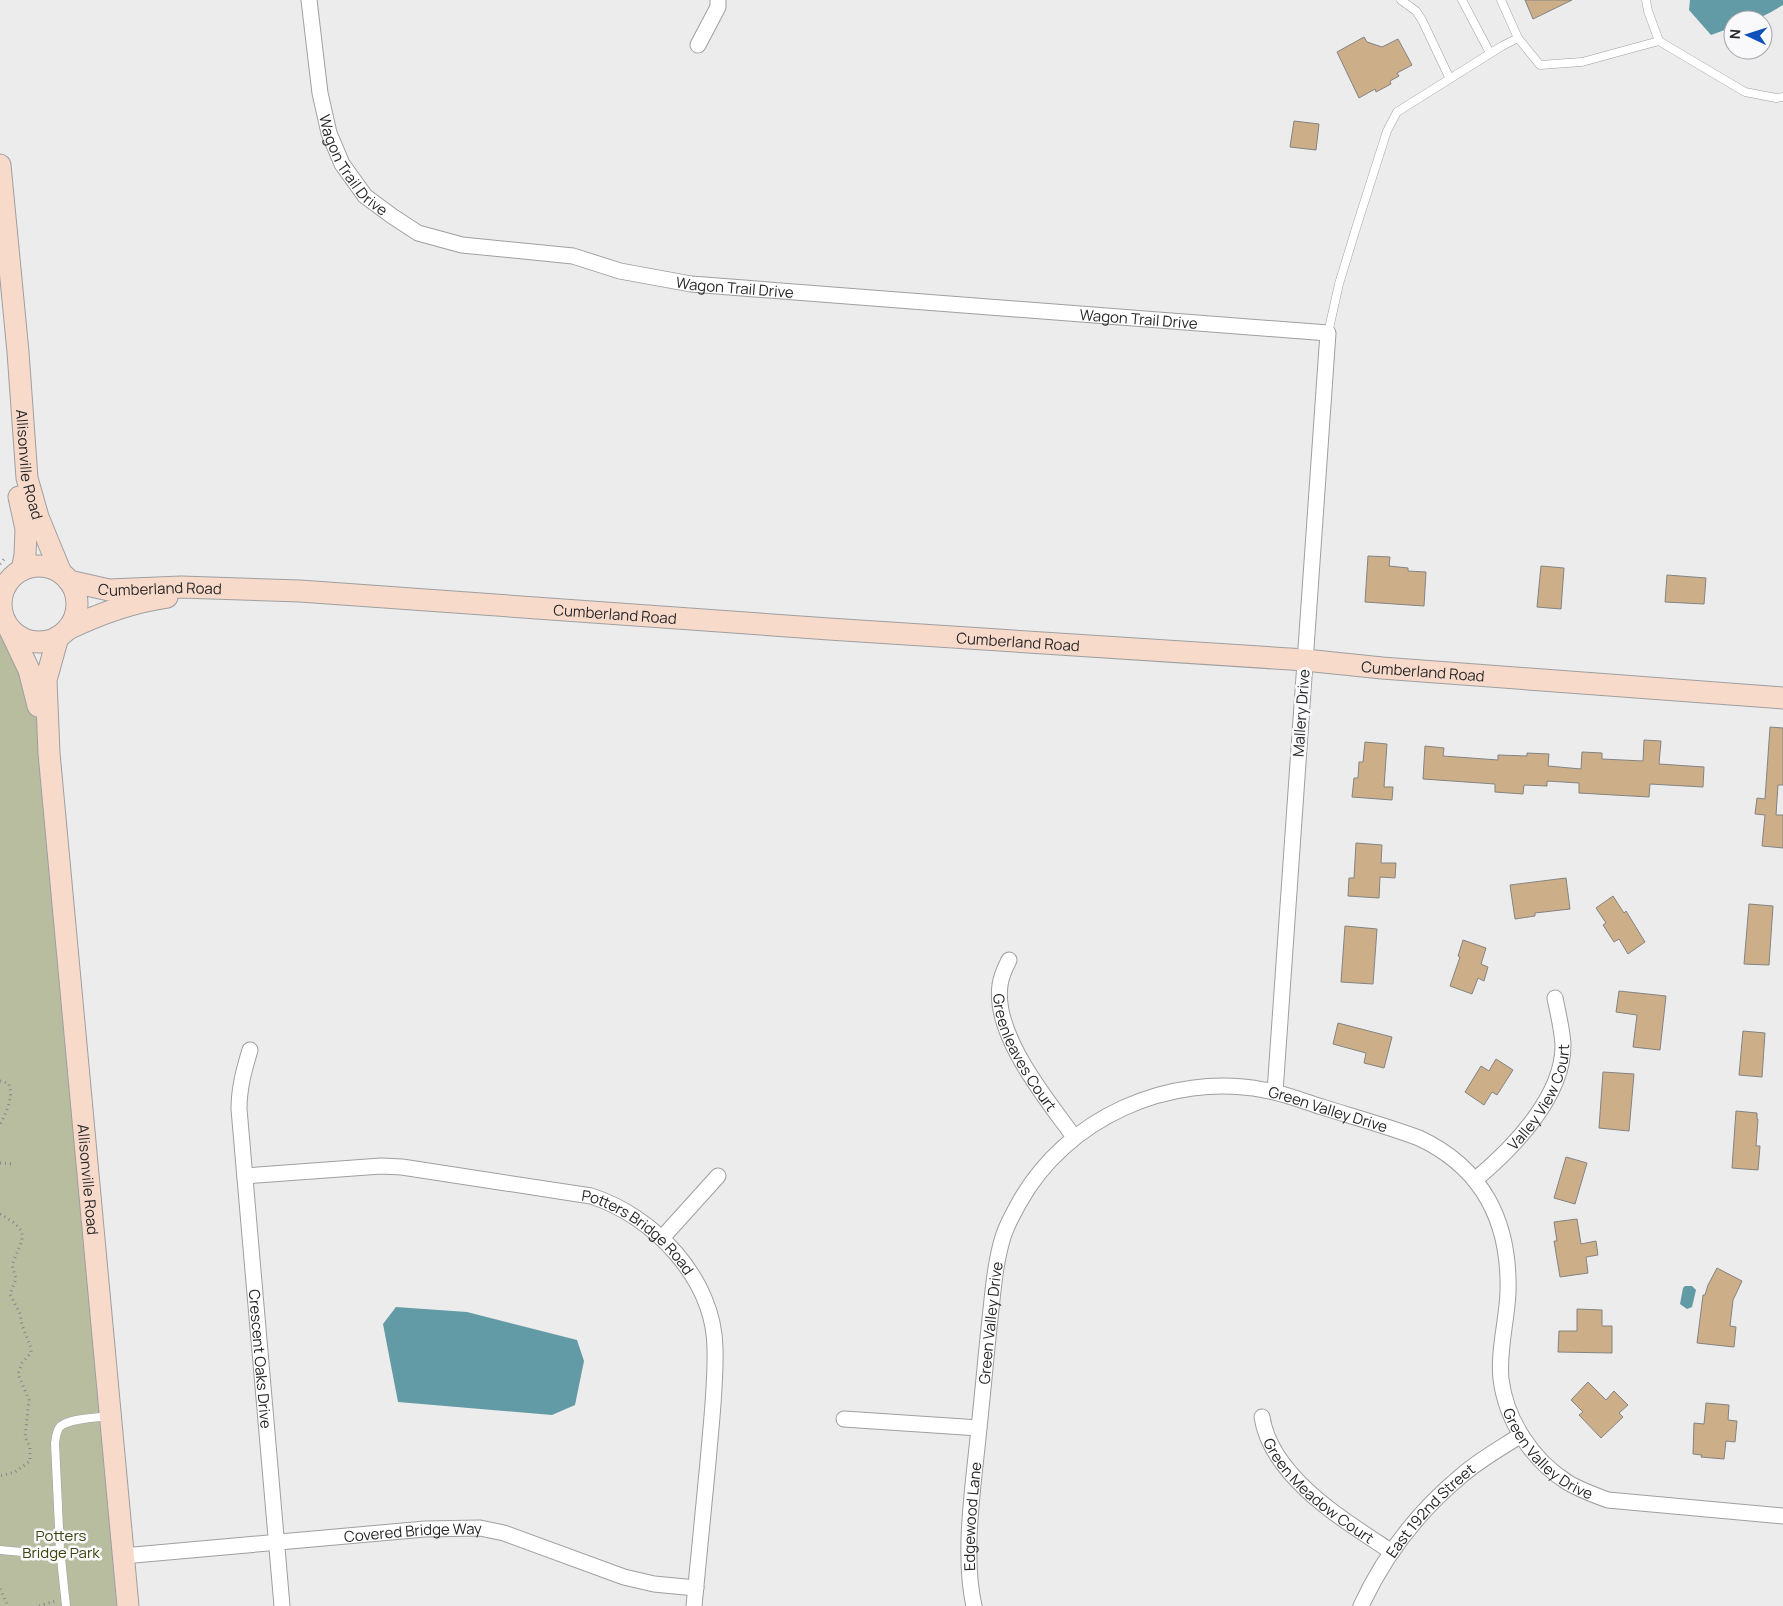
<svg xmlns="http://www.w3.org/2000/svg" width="1783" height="1606" font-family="Manrope,sans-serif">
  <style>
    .green { fill: #b9bda0 }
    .water { fill: #629aa6 }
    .building { fill: #ccaf89; stroke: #848382 }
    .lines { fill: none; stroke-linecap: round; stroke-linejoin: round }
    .lane-casing { stroke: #9e9fa0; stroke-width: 9 }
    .street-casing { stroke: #9e9fa0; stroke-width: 17 }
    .secondary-casing { stroke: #9e9fa0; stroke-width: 23 }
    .path { stroke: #868687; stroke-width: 3; stroke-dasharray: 1 4; stroke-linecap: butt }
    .lane { stroke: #fff; stroke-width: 8 }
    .street { stroke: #fff; stroke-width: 15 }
    .secondary { stroke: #f8dacb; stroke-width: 21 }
    .labels { text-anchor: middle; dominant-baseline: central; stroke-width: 5; stroke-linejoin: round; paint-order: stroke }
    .street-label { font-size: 15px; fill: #272728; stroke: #f9f9fb }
    .park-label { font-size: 15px; fill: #3f430d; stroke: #f9f9fb }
  </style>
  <rect width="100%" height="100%" fill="#ececed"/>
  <path class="green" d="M0 627 2 628 46 680 128 1606H0Z"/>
  <path class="water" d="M1690 0H1783V5C1762 18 1758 20 1733 20V27L1711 35 1689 10Z
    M1685 1286H1692L1696 1290 1692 1307 1687 1309 1680 1304 1683 1288Z
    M396 1307 467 1312 577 1340 584 1361 575 1405 552 1415 398 1402 383 1324Z"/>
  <path class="building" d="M1525 0H1572L1533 19Z
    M1364 37 1367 42 1382 47 1398 39 1412 65 1397 73 1399 76 1390 81 1391 84 1376 92 1375 89 1359 98 1337 52Z
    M1294 121 1319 124 1316 150 1290 147Z
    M1368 556 1390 557 1389 566 1408 568V571L1426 572 1424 606 1365 602Z
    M1541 566 1564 568 1561 609 1537 607Z
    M1667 575 1706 578 1704 604 1665 602Z
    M1770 727 1783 728V785H1778L1776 815H1783V848L1762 846 1765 815 1755 814 1757 798 1765 799Z
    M1644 740 1661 741 1659 764 1704 767 1703 787 1650 784 1649 797 1579 793V783L1547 781V786L1524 785 1523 794 1495 792V784L1423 779 1425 746 1444 748 1443 756 1498 760V755L1527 756V753L1549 754 1548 766 1581 769 1582 752 1602 753V759L1643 761Z
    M1365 742 1387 744 1384 787H1393L1392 800 1352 797 1354 778H1358L1359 762H1363Z
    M1356 843 1382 845 1381 863H1396L1395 878 1380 877 1379 898 1348 896 1349 878H1354Z
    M1566 878 1570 909 1535 913V916L1515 919 1510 885Z
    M1613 896 1624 913 1626 911 1645 942 1628 954 1619 939 1614 942 1603 925 1606 923 1596 908Z
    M1749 904 1773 906 1769 965 1744 964Z
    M1345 926 1377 929 1373 984 1341 982Z
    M1463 940 1486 948 1481 964 1488 967 1484 981 1478 978 1472 994 1450 986 1460 957 1458 956Z
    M1619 991 1666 996 1660 1050 1633 1047 1637 1015 1616 1012Z
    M1338 1023 1392 1037 1384 1068 1364 1063 1366 1053 1333 1044Z
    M1743 1031 1765 1033 1762 1077 1739 1075Z
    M1496 1059 1513 1070 1497 1095 1492 1092 1484 1105 1465 1092 1481 1066 1489 1071Z
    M1603 1072 1634 1074 1629 1131 1599 1128Z
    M1736 1111 1757 1113V1119H1758L1756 1146H1760L1758 1170 1732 1168Z
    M1566 1157 1587 1163 1575 1204 1554 1198Z
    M1577 1219 1581 1244 1596 1241 1598 1255 1586 1257 1588 1273 1560 1277 1554 1241H1557L1554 1222Z
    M1717 1268 1742 1281 1733 1300 1730 1326 1736 1327 1734 1347 1697 1343 1703 1295H1705L1708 1285Z
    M1577 1309 1602 1310V1326H1612V1353L1558 1352 1559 1331H1577Z
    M1588 1382 1606 1400 1614 1391 1628 1405 1619 1413 1623 1417 1601 1438 1579 1415 1583 1412 1571 1400Z
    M1706 1403 1729 1405 1728 1420 1737 1421 1735 1442 1726 1441 1724 1459 1701 1457 1702 1455 1693 1454 1694 1423 1704 1424Z"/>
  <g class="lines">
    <defs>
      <path id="lane" d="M1401 0 1416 11 1422 20 1450 79
        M1462 0 1490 53
        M1501 0 1518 38
        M1646 0 1648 11 1659 41 1745 92 1776 98 1783 97
        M1328 333 1339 284 1357 225 1387 131 1397 112 1502 46 1518 38 1540 65 1582 62 1659 41
        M0 1550 33 1553 60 1549
        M66 1606 60 1549 55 1443C56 1438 56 1433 59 1428 66 1418 97 1418 109 1416"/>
      <g id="street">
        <path id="s1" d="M309 0 320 93 329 133 342 164 365 196 392 216 418 233 462 245 573 256 620 271 691 284 1328 333 1275 1092"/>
        <path d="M698 45 718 7V0"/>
        <path id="s2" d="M1009 960C1005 968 1001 976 1000 985 993 1035 1046 1098 1074 1137"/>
        <path id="s3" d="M250 1050C244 1070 239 1088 239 1109L282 1606"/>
        <path id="s4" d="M245 1176 381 1166 402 1167 591 1196C654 1216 714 1279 715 1348 716 1386 711 1425 708 1462 703 1510 699 1558 694 1606"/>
        <path id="s5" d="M1476 1179C1513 1148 1564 1096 1563 1044 1562 1029 1558 1013 1555 998"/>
        <path d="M662 1238 718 1176"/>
        <path id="s6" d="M1262 1417C1271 1477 1345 1521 1392 1552"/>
        <path id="s7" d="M844 1419 979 1428C983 1391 986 1355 990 1319 993 1291 995 1263 1003 1237 1007 1224 1013 1214 1019 1203 1066 1118 1169 1072 1264 1090 1283 1093 1303 1101 1322 1107 1354 1117 1387 1126 1419 1138 1483 1168 1510 1222 1508 1292 1507 1321 1498 1350 1501 1379 1506 1420 1532 1460 1567 1482 1580 1490 1594 1495 1608 1500L1783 1516"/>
        <path id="s8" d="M123 1556 425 1529 480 1528 504 1533 624 1577 654 1584 696 1588"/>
        <path id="s9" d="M974 1606C962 1553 974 1482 979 1428"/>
        <path id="s10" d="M1361 1606C1384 1556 1419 1511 1461 1476 1479 1460 1501 1448 1521 1435"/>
      </g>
      <g id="secondary">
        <path id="s11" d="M0 165 18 352 27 478 38 517 61 573"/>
        <path d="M19 497 26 529 25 555 22 570"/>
        <circle cx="39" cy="604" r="38"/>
        <path id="s12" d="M69 581 109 590 181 587 300 591 829 629 1305 660 1382 668 1783 698"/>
        <path d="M68 629C99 614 132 602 167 597"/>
        <path d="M10 630 29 670 38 706"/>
        <path id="s13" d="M58 637 46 680 49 753 128 1606"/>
      </g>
    </defs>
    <use href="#lane" class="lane-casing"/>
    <use href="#street" class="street-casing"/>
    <use href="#secondary" class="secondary-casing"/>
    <path class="path" d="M0 564 5 558
      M0 1081 8 1083C15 1094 6 1114 0 1124
      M0 1163 14 1164
      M0 1214C32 1232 23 1237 12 1265L16 1279 10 1294 20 1314 22 1325 31 1348V1353L22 1363 18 1374 29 1400 25 1437 30 1447V1461L15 1472 0 1476
      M0 1589 8 1606
      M39 1606 55 1601"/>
    <use href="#lane" class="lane"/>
    <use href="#street" class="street"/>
    <use href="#secondary" class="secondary"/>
  </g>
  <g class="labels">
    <g class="street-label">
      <text stroke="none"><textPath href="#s1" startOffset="175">Wagon Trail Drive</textPath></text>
      <text stroke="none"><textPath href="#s1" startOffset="595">Wagon Trail Drive</textPath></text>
      <text stroke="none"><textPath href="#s1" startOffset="1000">Wagon Trail Drive</textPath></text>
      <text stroke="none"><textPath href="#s11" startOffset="301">Allisonville Road</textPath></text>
      <text stroke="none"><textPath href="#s12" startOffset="92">Cumberland Road</textPath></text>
      <text stroke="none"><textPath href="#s12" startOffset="548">Cumberland Road</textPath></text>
      <text stroke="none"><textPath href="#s12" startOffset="952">Cumberland Road</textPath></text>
      <text stroke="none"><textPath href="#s12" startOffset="1358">Cumberland Road</textPath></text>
      <text transform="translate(1301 713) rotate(-86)">Mallery Drive</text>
      <text stroke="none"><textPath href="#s2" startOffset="100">Greenleaves Court</textPath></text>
      <text stroke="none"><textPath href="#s5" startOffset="106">Valley View Court</textPath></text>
      <text stroke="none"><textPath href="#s7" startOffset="720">Green Valley Drive</textPath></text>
      <text stroke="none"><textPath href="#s13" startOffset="546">Allisonville Road</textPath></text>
      <text stroke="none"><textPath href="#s4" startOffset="408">Potters Bridge Road</textPath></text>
      <text stroke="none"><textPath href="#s7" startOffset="241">Green Valley Drive</textPath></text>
      <text stroke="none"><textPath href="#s3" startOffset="311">Crescent Oaks Drive</textPath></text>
      <text stroke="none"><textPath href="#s7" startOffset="1185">Green Valley Drive</textPath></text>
      <text stroke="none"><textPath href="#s6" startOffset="96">Green Meadow Court</textPath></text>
      <text stroke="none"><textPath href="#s10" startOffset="119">East 192nd Street</textPath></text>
      <text stroke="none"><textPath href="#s9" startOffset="90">Edgewood Lane</textPath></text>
      <text stroke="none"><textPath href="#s8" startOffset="291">Covered Bridge Way</textPath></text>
    </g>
    <g class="park-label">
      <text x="61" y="1535">Potters<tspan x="61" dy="17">Bridge Park</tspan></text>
    </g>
  </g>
  <g transform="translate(1748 35) rotate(274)"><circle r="24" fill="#f9f9fb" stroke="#a5a5a7"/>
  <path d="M0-4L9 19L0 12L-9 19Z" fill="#0f51bc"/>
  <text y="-8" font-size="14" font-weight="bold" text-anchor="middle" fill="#272728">N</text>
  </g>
</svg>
